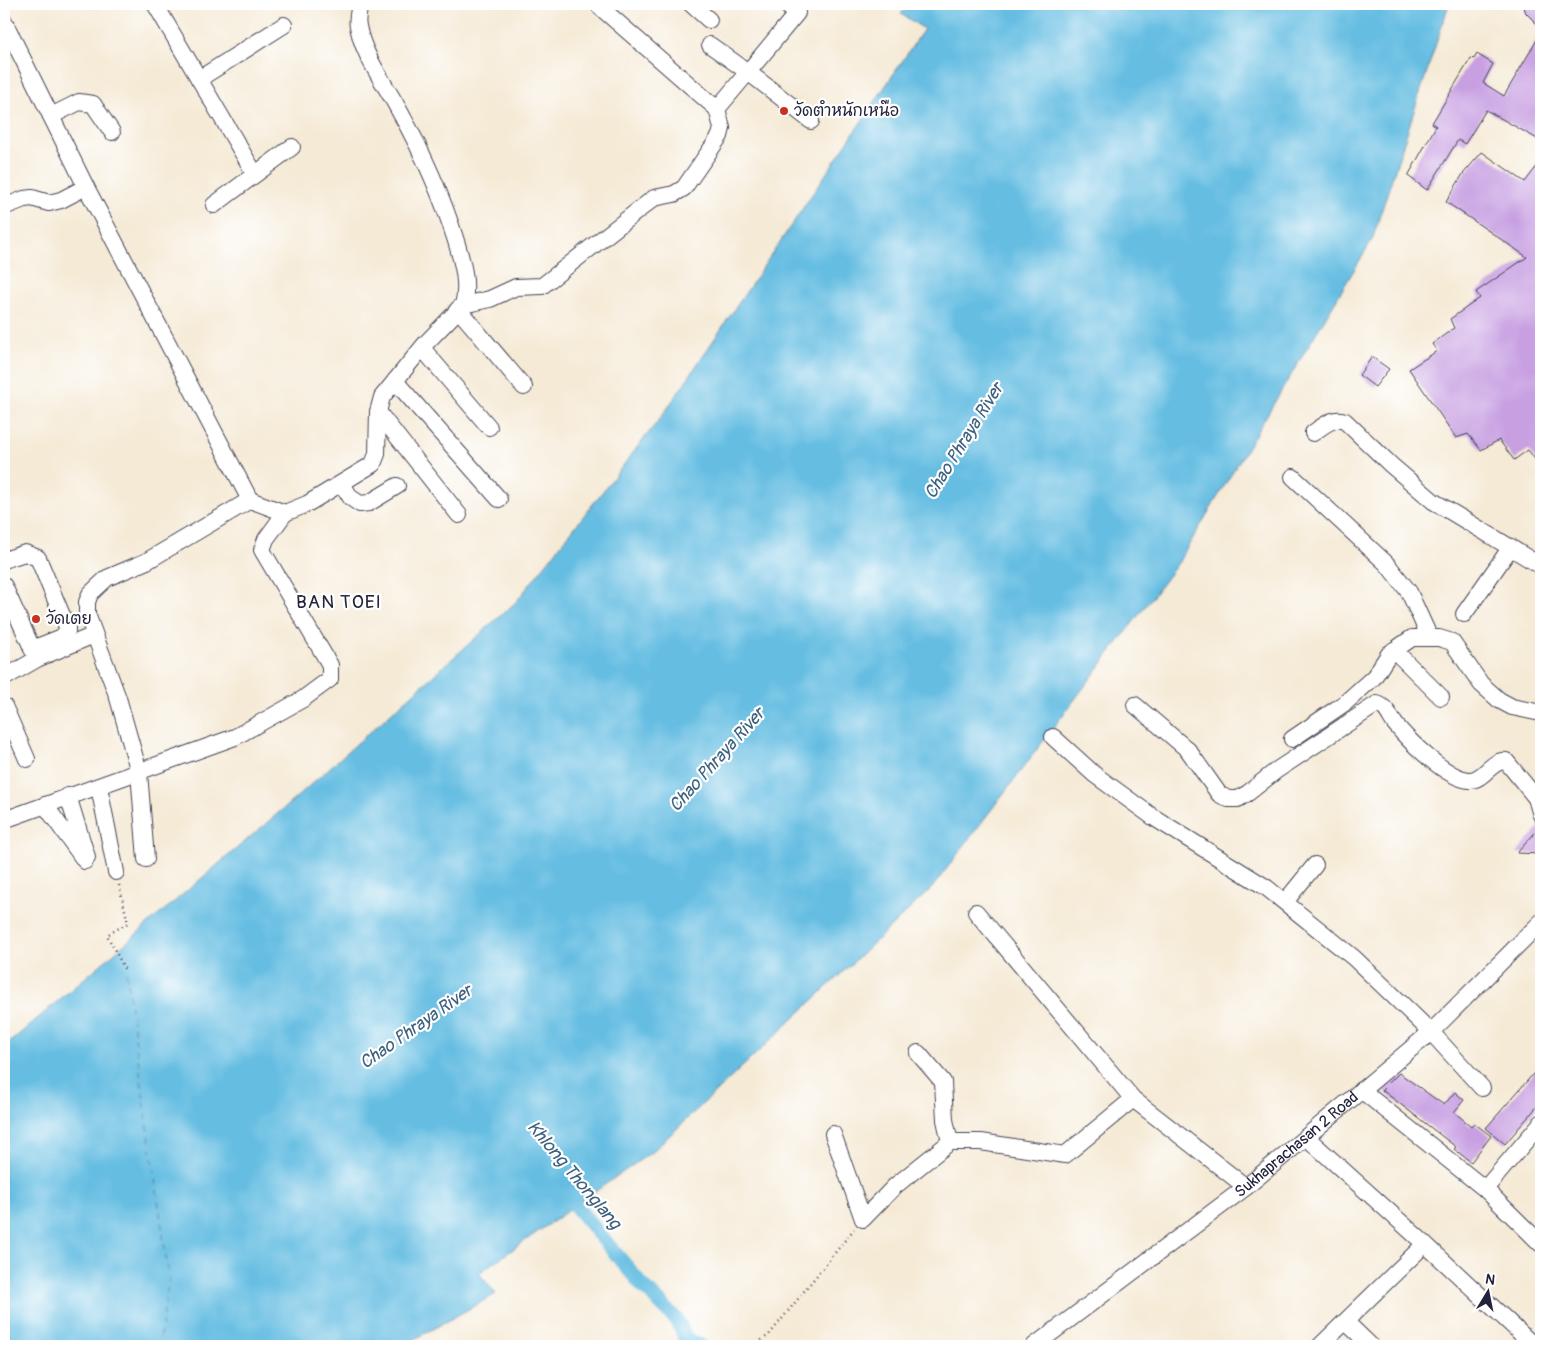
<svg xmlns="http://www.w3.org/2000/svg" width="1545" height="1350" font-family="Pangolin,'Playpen Sans Thai',sans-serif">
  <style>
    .water { fill: #65bde2; stroke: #44708e }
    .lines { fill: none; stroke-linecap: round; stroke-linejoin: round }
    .canal { stroke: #65bde2; stroke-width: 15 }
    .ferry { stroke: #3d607e; stroke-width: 1; stroke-dasharray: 6 5; stroke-linecap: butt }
    .building { fill: #c8a0e2 }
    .minor-casing { stroke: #424052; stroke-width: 18 }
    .path { stroke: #424052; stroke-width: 2.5; stroke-dasharray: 1 4; stroke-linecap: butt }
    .minor { stroke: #fff; stroke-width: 16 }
    .poi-dot { fill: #c8321e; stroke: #fff; stroke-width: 2 }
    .labels { text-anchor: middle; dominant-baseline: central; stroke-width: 4.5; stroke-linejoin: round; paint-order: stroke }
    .poi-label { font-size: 16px; fill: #22223b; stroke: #fff; text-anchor: start }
    .street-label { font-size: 16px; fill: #22223b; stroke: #fff }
    .water-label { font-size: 18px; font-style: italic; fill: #3d607e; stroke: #fff }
    .quarter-label { font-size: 19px; letter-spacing: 1px; fill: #22223b; stroke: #fff }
  </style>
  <rect width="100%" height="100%" fill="#fff"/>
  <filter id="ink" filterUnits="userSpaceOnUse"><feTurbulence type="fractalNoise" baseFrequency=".02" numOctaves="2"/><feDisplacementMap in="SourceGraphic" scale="10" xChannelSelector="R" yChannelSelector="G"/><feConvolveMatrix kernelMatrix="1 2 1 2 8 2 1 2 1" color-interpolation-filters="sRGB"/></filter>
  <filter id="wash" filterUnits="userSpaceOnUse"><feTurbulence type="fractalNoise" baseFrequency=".0096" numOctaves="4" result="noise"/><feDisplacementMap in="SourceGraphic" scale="20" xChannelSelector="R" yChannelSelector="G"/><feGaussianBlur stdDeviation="1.12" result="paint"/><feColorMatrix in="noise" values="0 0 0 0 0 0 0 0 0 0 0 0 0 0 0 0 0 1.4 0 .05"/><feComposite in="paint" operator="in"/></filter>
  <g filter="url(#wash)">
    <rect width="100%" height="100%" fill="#f5ead6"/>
    <path class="water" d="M908 4H1449L1372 240 1178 563 932 888 653 1151 479 1273 496 1294 402 1346H4V1047L290 803 516 602 665 412 924 29 901 14Z"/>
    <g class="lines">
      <path class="canal" d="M562 1190 642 1285 677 1320 686 1339 701 1346"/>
      <path class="ferry" d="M126 972 169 1278 159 1346"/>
    </g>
    <g id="blocks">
      <path class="building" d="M1523 4H1541V28L1526 13Z
        M1541 33V141L1486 110 1465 144 1458 140 1427 190 1408 176 1436 126 1432 123 1471 58 1474 59 1477 54 1493 64 1483 83 1504 96Z
        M1482 152 1525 182 1541 161V467L1528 450 1514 460 1499 440 1481 450 1468 434 1456 438 1409 369 1437 351 1432 344 1454 328 1450 319 1480 298 1476 292 1527 257 1446 202 1463 174Z
        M1372 357 1389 369 1375 387 1359 375Z
        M1541 826V854L1517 853Z
        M1541 1065V1102L1505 1144 1486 1128Z
        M1399 1073 1444 1105 1455 1092 1464 1100 1454 1112 1471 1126 1474 1123 1491 1136 1471 1162 1454 1149 1456 1147 1382 1090Z"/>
    </g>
  </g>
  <g filter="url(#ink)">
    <use href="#blocks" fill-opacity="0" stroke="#424052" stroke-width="1"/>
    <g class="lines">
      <defs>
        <g id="minor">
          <path d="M155 4 255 174"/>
          <path d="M691 4 709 20"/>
          <path d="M785 4 797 13 748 72 811 121"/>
          <path d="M4 21 86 187 250 500 147 561 107 578 90 594 87 602V614L118 698 139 772 146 859"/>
          <path d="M710 45 748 72 717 109"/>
          <path d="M199 79 284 25"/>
          <path d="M51 116 79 102 93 104 112 132"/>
          <path d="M214 205 292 147"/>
          <path d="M4 207 24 199 32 198 49 203 61 200 86 187"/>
          <path d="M463 305 490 299 516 287 542 286 654 198 674 194 684 188 720 136 722 128 717 109 600 7"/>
          <path d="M458 309 524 387"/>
          <path d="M422 348 489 427"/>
          <path d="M395 381 499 499"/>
          <path d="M378 412 459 515"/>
          <path d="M1313 433C1322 427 1333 416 1345 421L1391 465 1433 501 1541 566"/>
          <path d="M1293 477 1387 564 1409 592 1430 638"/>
          <path d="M342 484 351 498 360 504 369 503 397 486"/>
          <path d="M250 500 285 513 307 504 373 464 377 454 378 412 382 397 426 343 463 305C469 284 462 261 456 241 442 196 423 153 400 112 386 85 363 56 358 26 356 19 359 11 360 4"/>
          <path d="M4 560 25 553 38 558 67 627V632L60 638 32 649"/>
          <path d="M4 586 36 657"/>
          <path d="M1464 614 1511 547"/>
          <path d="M1394 650 1441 697"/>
          <path d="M4 678 37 659 94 635"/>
          <path d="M1135 705 1188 750 1219 794 1228 799H1238L1248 793 1277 770 1377 704C1387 707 1389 716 1395 724 1409 741 1446 778 1469 780 1484 781 1491 759 1506 761L1536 798 1541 815"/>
          <path d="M4 706 27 759"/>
          <path d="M1053 737 1095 775 1153 817 1267 888 1354 958 1431 1032 1482 1088"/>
          <path d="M1292 739 1345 703 1374 677 1389 654 1412 638H1439L1452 642 1481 684 1499 700 1512 707 1541 713"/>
          <path d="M99 787 116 872"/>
          <path d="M45 805 85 861 87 857 68 796"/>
          <path d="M4 820 235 737 303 699 330 679V665L262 550 266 539 285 513"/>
          <path d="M1285 902 1315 865"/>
          <path d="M976 912 1133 1099 1246 1187"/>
          <path d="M918 1053 943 1082 945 1120 950 1142"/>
          <path d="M1361 1090 1485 1189 1541 1244"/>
          <path d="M833 1134 863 1219 895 1186 950 1142H981L1065 1155 1133 1099"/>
          <path d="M1306 1137 1425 1244 1531 1343"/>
          <path d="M1485 1189 1541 1123"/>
          <path d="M1346 1322 1371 1346"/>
          <path id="s1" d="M1034 1346 1246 1187 1306 1137 1431 1032 1541 922"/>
          <path d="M1320 1346 1425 1244"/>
        </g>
      </defs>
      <use href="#minor" class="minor-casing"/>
      <path class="path" d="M119 885 128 923 107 935 126 972
        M753 1346 769 1335 854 1229"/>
      <use href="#minor" class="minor"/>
    </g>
  </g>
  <g class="poi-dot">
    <circle cx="784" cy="111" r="5"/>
    <circle cx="36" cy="619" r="5"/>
  </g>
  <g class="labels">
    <g class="poi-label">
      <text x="794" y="111">วัดตำหนักเหนือ</text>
      <text x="46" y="619">วัดเตย</text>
    </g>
    <g class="street-label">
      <text stroke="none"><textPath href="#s1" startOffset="331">Sukhaprachasan 2 Road</textPath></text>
    </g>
    <g class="water-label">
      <text transform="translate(964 441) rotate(-58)">Chao Phraya River</text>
      <text transform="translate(717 760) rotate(-48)">Chao Phraya River</text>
      <text transform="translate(416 1027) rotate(-35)">Chao Phraya River</text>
      <text transform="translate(574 1175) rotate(50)">Khlong Thonglang</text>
    </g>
    <g class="quarter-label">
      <text x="339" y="602">BAN TOEI</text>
    </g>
  </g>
  <rect width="1545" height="1350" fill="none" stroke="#fff" stroke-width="20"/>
  <g transform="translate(1488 1292) rotate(10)" stroke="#ffffff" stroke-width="4" paint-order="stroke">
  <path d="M0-4L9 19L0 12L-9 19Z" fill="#22223b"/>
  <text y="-8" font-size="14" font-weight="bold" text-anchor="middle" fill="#22223b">N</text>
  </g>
</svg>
